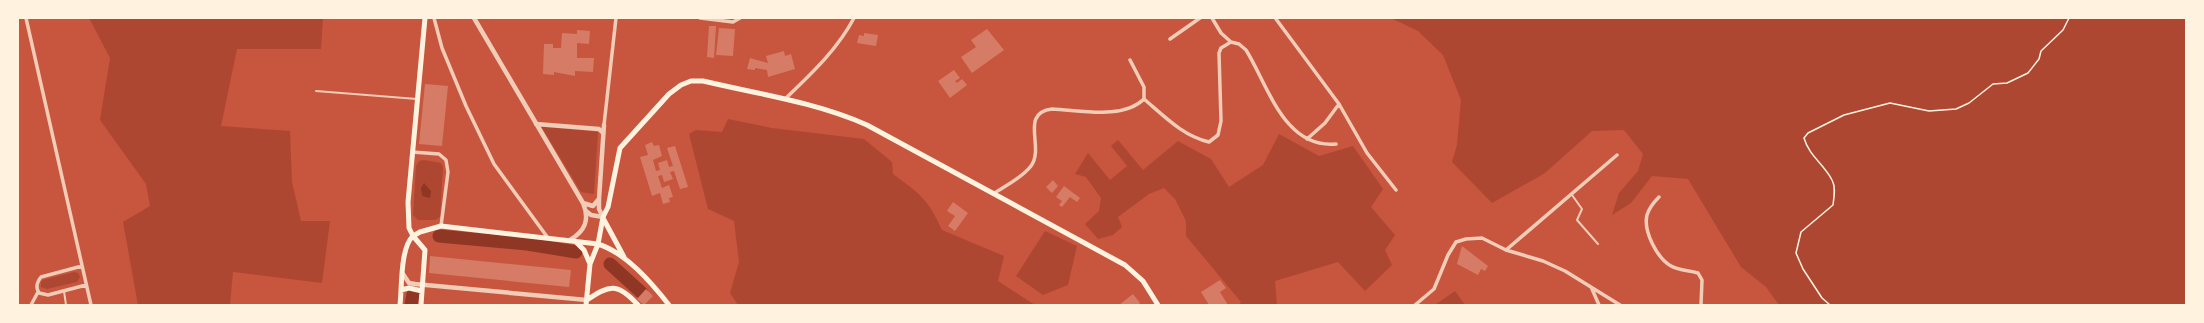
<svg xmlns="http://www.w3.org/2000/svg" width="2204" height="323" font-family="Cabin,sans-serif">
  <style>
    .green { fill: #ae4732 }
    .water { fill: #8f3625 }
    .lines { fill: none; stroke-linecap: round; stroke-linejoin: round }
    .river { stroke: #8f3625; stroke-width: 13 }
    .building { fill: #d67c66 }
    .path { stroke: #fff3e0; stroke-width: 1.5 }
    .service { stroke: #f1ccb7; stroke-width: 2 }
    .minor { stroke: #f1ccb7; stroke-width: 3.5 }
    .tertiary { stroke: #f1ccb7; stroke-width: 4.5 }
    .secondary { stroke: #fff3e0; stroke-width: 5 }
  </style>
  <rect width="100%" height="100%" fill="#c8553d"/>
  <path class="green" d="M89 18H323L321 49H237L221 126 290 131 292 182 301 221H330L322 283 233 272 230 305H138L123 222 150 206 146 184 100 120 110 58Z
    M1391 18H2186V305H1779L1766 287 1741 267 1688 179 1652 176 1631 203 1612 215 1619 193 1638 171 1643 154 1624 130 1592 131 1545 173 1492 203 1452 162 1457 145 1461 100 1443 55 1418 31Z
    M728 119 772 128 864 139 892 162 893 174C920 194 928 199 942 230L1004 256 998 281 1035 305H738L730 293 739 262 734 221 708 209 689 134 696 130 722 132Z
    M541 126 598 132 594 194 581 192Z
    M1279 134 1319 156 1353 146 1383 189 1371 207 1395 235 1385 250 1392 265 1365 291 1338 262 1275 281 1277 305H1239L1241 302 1186 236V221L1175 199 1164 188 1149 194 1118 217 1122 227 1113 235 1098 239 1085 224 1099 211 1101 198 1086 177 1075 174 1088 153 1110 180 1127 166 1111 146 1118 140 1143 170 1178 141 1211 159 1229 187 1263 165Z
    M424 160 441 163 443 167 440 217 435 220H418L413 215 416 166 419 161Z
    M1045 231 1077 246 1068 285 1043 295 1016 276Z
    M74 272 78 273 80 277 77 282 47 289 41 287V282L43 280Z
    M1455 291 1465 305H1435Z"/>
  <path class="water" d="M424 183 431 191 430 198 422 196 421 188Z"/>
  <g class="lines">
    <path class="river" d="M439 236 527 244 576 252
      M610 264 642 293
      M411 305 413 294"/>
  </g>
  <path class="building" d="M709 26H716L714 58 707 57Z
    M719 28 735 29 733 56 716 55Z
    M987 29 1004 50 972 73 961 57 976 47 971 40Z
    M577 30 590 31 589 44 577 43V58H594L593 72 575 71V76L554 72V75L543 74 544 44H553V48H561L562 33 577 34Z
    M864 33 878 35 876 46 857 43 859 35 864 36Z
    M784 51 785 56 791 54 795 69 768 77 767 70 755 68V70L747 69 750 58 768 63 766 56Z
    M954 70 960 78 955 81 957 83 962 79 967 85 950 98 938 81Z
    M425 84 448 86 442 146 419 144Z
    M652 142 654 146 659 145 662 156 653 160 656 171 660 170 658 163 667 160 669 167 673 166 667 148 675 146 688 187 680 189 674 171 670 172 673 179 664 182 662 175 658 176 662 188 669 185 673 197 669 198 670 202 663 204 660 193 652 196 640 157 648 155 645 145Z
    M1053 180 1058 186 1052 193 1046 187Z
    M1064 186 1080 198 1077 202 1070 197 1062 207 1059 205 1062 201 1056 197Z
    M953 202 968 213 955 231 948 226 955 216 947 211Z
    M1462 246 1488 266 1485 271 1481 269 1478 275 1457 264Z
    M430 256 571 270 569 287 429 273Z
    M1220 280 1226 288 1220 292 1228 305H1209L1201 292Z
    M646 289 653 296 644 305 637 299Z
    M1133 294 1140 303 1138 305H1119Z"/>
  <g class="lines">
    <path class="path" d="M1830 305 1822 298 1803 269 1796 253 1801 232 1833 205C1834 197 1836 187 1832 180 1824 164 1809 156 1804 138L1808 133 1844 115 1890 103 1929 111 1956 109 1969 103 1993 84 2007 83 2028 73 2039 59 2041 51 2063 30 2069 18"/>
    <path class="service" d="M316 91 417 99
      M1572 195 1582 209 1577 220 1598 244
      M64 291 66 305"/>
    <path class="minor" d="M26 18 91 305
      M434 18 442 48 466 106 494 164 548 238
      M700 18 733 22 740 18
      M1212 18 1221 33 1231 42
      M1276 19 1339 104 1367 153 1396 190
      M1170 39 1200 18
      M785 99C811 74 837 50 854 18
      M1144 99C1164 116 1183 136 1209 142L1218 135 1221 121 1219 53 1221 48 1231 42 1239 44 1246 50C1268 85 1284 149 1336 144
      M604 125 616 18
      M1307 139 1325 123 1339 104
      M412 152 439 154 446 160 448 172 441 226
      M993 194C1005 186 1022 178 1031 166 1045 147 1019 113 1052 109 1080 110 1123 120 1144 99V87L1130 60
      M1659 197C1654 202 1649 208 1647 215 1643 231 1657 258 1671 266 1680 271 1689 270 1698 273L1702 280 1701 305
      M1506 250 1617 155
      M82 266 41 277C37 282 35 287 39 293L48 295 86 285
      M1592 289 1599 305
      M31 305 38 292
      M1415 305 1434 289 1448 255 1456 242 1466 239 1482 238 1506 250 1543 261 1565 271 1620 305"/>
    <path class="tertiary" d="M474 18 583 203C590 220 585 231 570 240
      M536 124 599 129 603 133
      M583 203 593 206 598 200
      M586 211 591 215 603 217 599 209V199L604 125
      M403 274 409 283 415 284 587 300"/>
    <path class="secondary" d="M425 18 408 202 409 228 413 236 420 232 441 226 598 244C626 253 651 282 669 305
      M603 218 624 257
      M576 242 584 250 590 264
      M401 290 409 288 422 291
      M587 300C610 284 618 283 638 305
      M400 305C402 288 400 248 413 236L425 250 421 305
      M586 305 590 264 598 244 603 217 608 207 620 148 669 94 681 85 691 81H703C758 94 815 102 867 125L1125 265 1143 281 1158 305"/>
  </g>
  <rect width="2204" height="323" fill="none" stroke="#fff3e0" stroke-width="38"/>
</svg>
